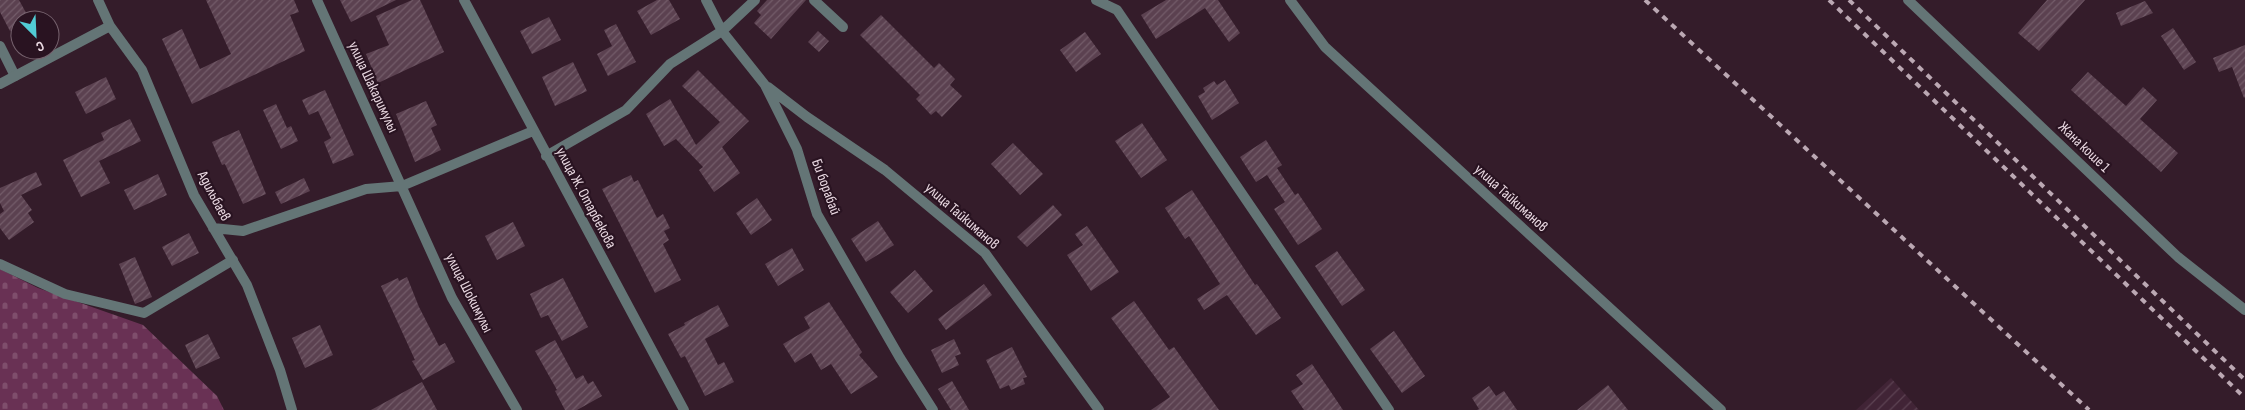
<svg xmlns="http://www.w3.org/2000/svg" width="2245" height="410" font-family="'Sofia Sans Condensed',sans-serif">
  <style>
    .industrial { fill: url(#industrial-furrows) }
    .cemetery { fill: url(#cemetery-stones) }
    .building { fill: url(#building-hatch) }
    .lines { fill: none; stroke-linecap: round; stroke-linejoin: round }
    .service { stroke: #647576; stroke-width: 10 }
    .minor { stroke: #647576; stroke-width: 10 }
    .tertiary { stroke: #647576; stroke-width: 10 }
    .rail { stroke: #bba8b3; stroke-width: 4; stroke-dasharray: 6 6; stroke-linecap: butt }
    .labels { text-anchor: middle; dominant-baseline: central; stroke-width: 4.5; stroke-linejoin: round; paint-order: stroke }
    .street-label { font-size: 15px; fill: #ead9e2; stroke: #291321 }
  </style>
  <defs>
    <pattern id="industrial-furrows" width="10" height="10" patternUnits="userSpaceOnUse" patternTransform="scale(1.25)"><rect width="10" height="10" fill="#412436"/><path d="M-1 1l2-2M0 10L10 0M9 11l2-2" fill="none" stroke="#5d4353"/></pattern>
    <pattern id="cemetery-stones" width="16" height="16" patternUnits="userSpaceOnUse" patternTransform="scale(1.25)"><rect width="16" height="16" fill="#693154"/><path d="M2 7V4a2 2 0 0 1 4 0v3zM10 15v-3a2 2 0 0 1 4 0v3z" fill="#7f4e6c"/></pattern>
    <pattern id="building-hatch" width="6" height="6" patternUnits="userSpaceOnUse" patternTransform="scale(1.25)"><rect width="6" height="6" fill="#5b4150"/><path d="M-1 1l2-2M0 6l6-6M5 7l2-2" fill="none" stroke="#735c69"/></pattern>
  </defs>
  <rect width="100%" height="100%" fill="#341c2a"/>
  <path class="industrial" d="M1891 378 1919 410H1856Z"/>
  <path class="cemetery" d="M0 269 38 288 143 325 217 396 224 410H0Z"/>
  <path class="building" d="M0 0H19L30 20H20V26L10 31 0 12Z
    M206 0H294L299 12 290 15 305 51 192 104 162 39 182 29 200 69 231 54Z
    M340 0H396L351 22Z
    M412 0H420L444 52 378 83 366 54 389 45 376 16Z
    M657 0H669L680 19 651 35 637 11Z
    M767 0H806L771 39 754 23 761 15 757 11Z
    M1166 0H1218L1240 33 1229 42 1205 8 1156 39 1141 15Z
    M2047 0H2085L2039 51 2018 33Z
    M2145 1 2153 13 2121 26 2116 13Z
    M881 15 934 68 939 63 955 79 950 85 962 96 942 117 936 111 931 115 916 99 920 95 860 35Z
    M549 17 561 40 532 54 520 31Z
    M616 24 636 62 608 76 597 54 612 46 604 30Z
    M2173 28 2196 62 2184 70 2161 36Z
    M818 31 829 41 819 52 808 42Z
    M1085 32 1101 54 1076 72 1060 50Z
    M2245 45V97L2244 98 2232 67 2219 72 2213 58Z
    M573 62 587 91 555 106 542 77Z
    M698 70 749 121 722 147 740 173 714 192 699 170 703 167 676 139 664 146 646 114 670 99 696 145 720 122 682 86Z
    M2088 72 2126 106 2143 87 2157 100 2140 119 2178 153 2161 172 2071 90Z
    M106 77 116 99 86 114 75 92Z
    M1225 80 1239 103 1212 120 1198 96 1205 92 1203 88 1214 81 1217 85Z
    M325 90 354 155 333 164 324 142 331 138 318 111 309 115 302 100Z
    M426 101 437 125 431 128 441 150 415 162 396 114Z
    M276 104 287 128 291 126 298 141 281 149 263 110Z
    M130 119 141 141 99 161 110 183 81 197 63 160 104 140 101 133Z
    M1142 123 1167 160 1141 178 1115 141Z
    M239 130 266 194 243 204 225 164 222 165 212 142Z
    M1266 140 1282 165 1277 168 1295 195 1298 193 1322 229 1298 245 1274 209 1285 202 1267 175 1256 182 1240 157Z
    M1013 143 1043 174 1020 195 991 164Z
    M36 172 42 185 21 195 32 210 28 213 34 222 9 240 0 228V214L4 211 0 203V188Z
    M158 174 167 195 134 210 124 190Z
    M631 175 634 182 638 180 657 218 663 214 670 228 664 231 669 240 663 244 681 280 655 293 602 189Z
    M304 178 310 191 281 204 275 192Z
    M1192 190 1255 285 1257 284 1281 318 1256 335 1227 295 1204 310 1197 299 1220 284 1189 236 1185 239 1165 208Z
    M757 198 772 220 751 235 736 213Z
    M1053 205 1062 215 1027 247 1017 237Z
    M878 221 894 245 866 262 851 239Z
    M513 222 525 246 497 260 485 236Z
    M1087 226 1119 272 1091 291 1067 255 1083 245 1075 234Z
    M189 233 199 253 172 266 162 247Z
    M792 248 804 270 778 286 765 264Z
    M1337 251 1365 290 1342 306 1315 266Z
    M135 257 152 297 135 304 119 264Z
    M915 270 933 291 908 313 890 292Z
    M407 277 419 307 439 346 445 343 455 362 423 380 412 361 415 360 381 286 398 278 399 281Z
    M563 278 588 327 562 341 548 315 541 318 530 294Z
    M984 284 992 295 946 330 938 319Z
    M1134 301 1169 350 1174 347 1219 410H1151L1170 397 1111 318Z
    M829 302 862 352 859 355 878 377 851 394 831 364 821 370 811 353 795 363 783 344 810 328 804 317Z
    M718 305 729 326 705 339 718 365 724 362 734 382 705 396 685 356 681 358 668 334 685 325 684 323Z
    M320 325 333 355 305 368 292 338Z
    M1394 331 1425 376 1402 393 1370 349Z
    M208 334 220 358 196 369 185 345Z
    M954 339 961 354 955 356 959 365 942 373 931 350Z
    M555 340 576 379 583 375 588 384 593 381 602 396 577 410H565L555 391 557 390 535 351Z
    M1012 347 1027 377 1023 378 1025 384 1011 390 1009 385 1000 389 986 360Z
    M1312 364 1343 410H1304L1291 391 1303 384 1296 375Z
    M952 381 969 410H951L938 389Z
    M422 382 437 410H371Z
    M1608 385 1628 410H1577Z
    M1489 386 1496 396 1504 391 1517 410H1477L1479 409 1472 398Z"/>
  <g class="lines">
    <path class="service" d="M814 0 843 27
      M0 46 15 76
      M0 264 65 294 144 313 233 260"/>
    <path class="minor" d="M98 0 110 26 142 70 194 195 247 285 280 370 292 410
      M317 0 452 298 517 410
      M464 0 684 410
      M706 0 722 31 765 85 797 149 817 214 900 358 933 410
      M1096 0 1117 10 1389 410
      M1290 0 1325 47 1721 410
      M0 84 110 26
      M768 87 807 117 885 170 985 253 1099 410
      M546 156 626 110 670 64 722 31 755 0
      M213 228 243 231 366 189 402 186 533 131"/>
    <path class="tertiary" d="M1908 0 2178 257 2245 310"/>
    <path class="rail" d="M1645 0 2089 410
      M1829 0 2245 398
      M1849 0 2245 380"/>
  </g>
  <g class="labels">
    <g class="street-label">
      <text transform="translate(373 87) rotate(65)">улица Шакаримулы</text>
      <text transform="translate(2084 147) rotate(44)">Жана коше 1</text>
      <text transform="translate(826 187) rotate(70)">Би борабай</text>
      <text transform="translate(214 196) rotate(62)">Адильбаев</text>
      <text transform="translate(586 198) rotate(62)">улица Ж. Отарбекова</text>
      <text transform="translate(1511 198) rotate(42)">улица Тайкиманов</text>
      <text transform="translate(962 216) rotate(41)">улица Тайкиманов</text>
      <text transform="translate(469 293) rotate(63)">улица Шокимулы</text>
    </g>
  </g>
  <g transform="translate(35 35) rotate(156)"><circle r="24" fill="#291321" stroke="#76626e"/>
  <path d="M0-4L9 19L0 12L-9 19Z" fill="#51ccd5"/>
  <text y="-8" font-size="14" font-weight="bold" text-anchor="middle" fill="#ead9e2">С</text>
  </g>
</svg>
